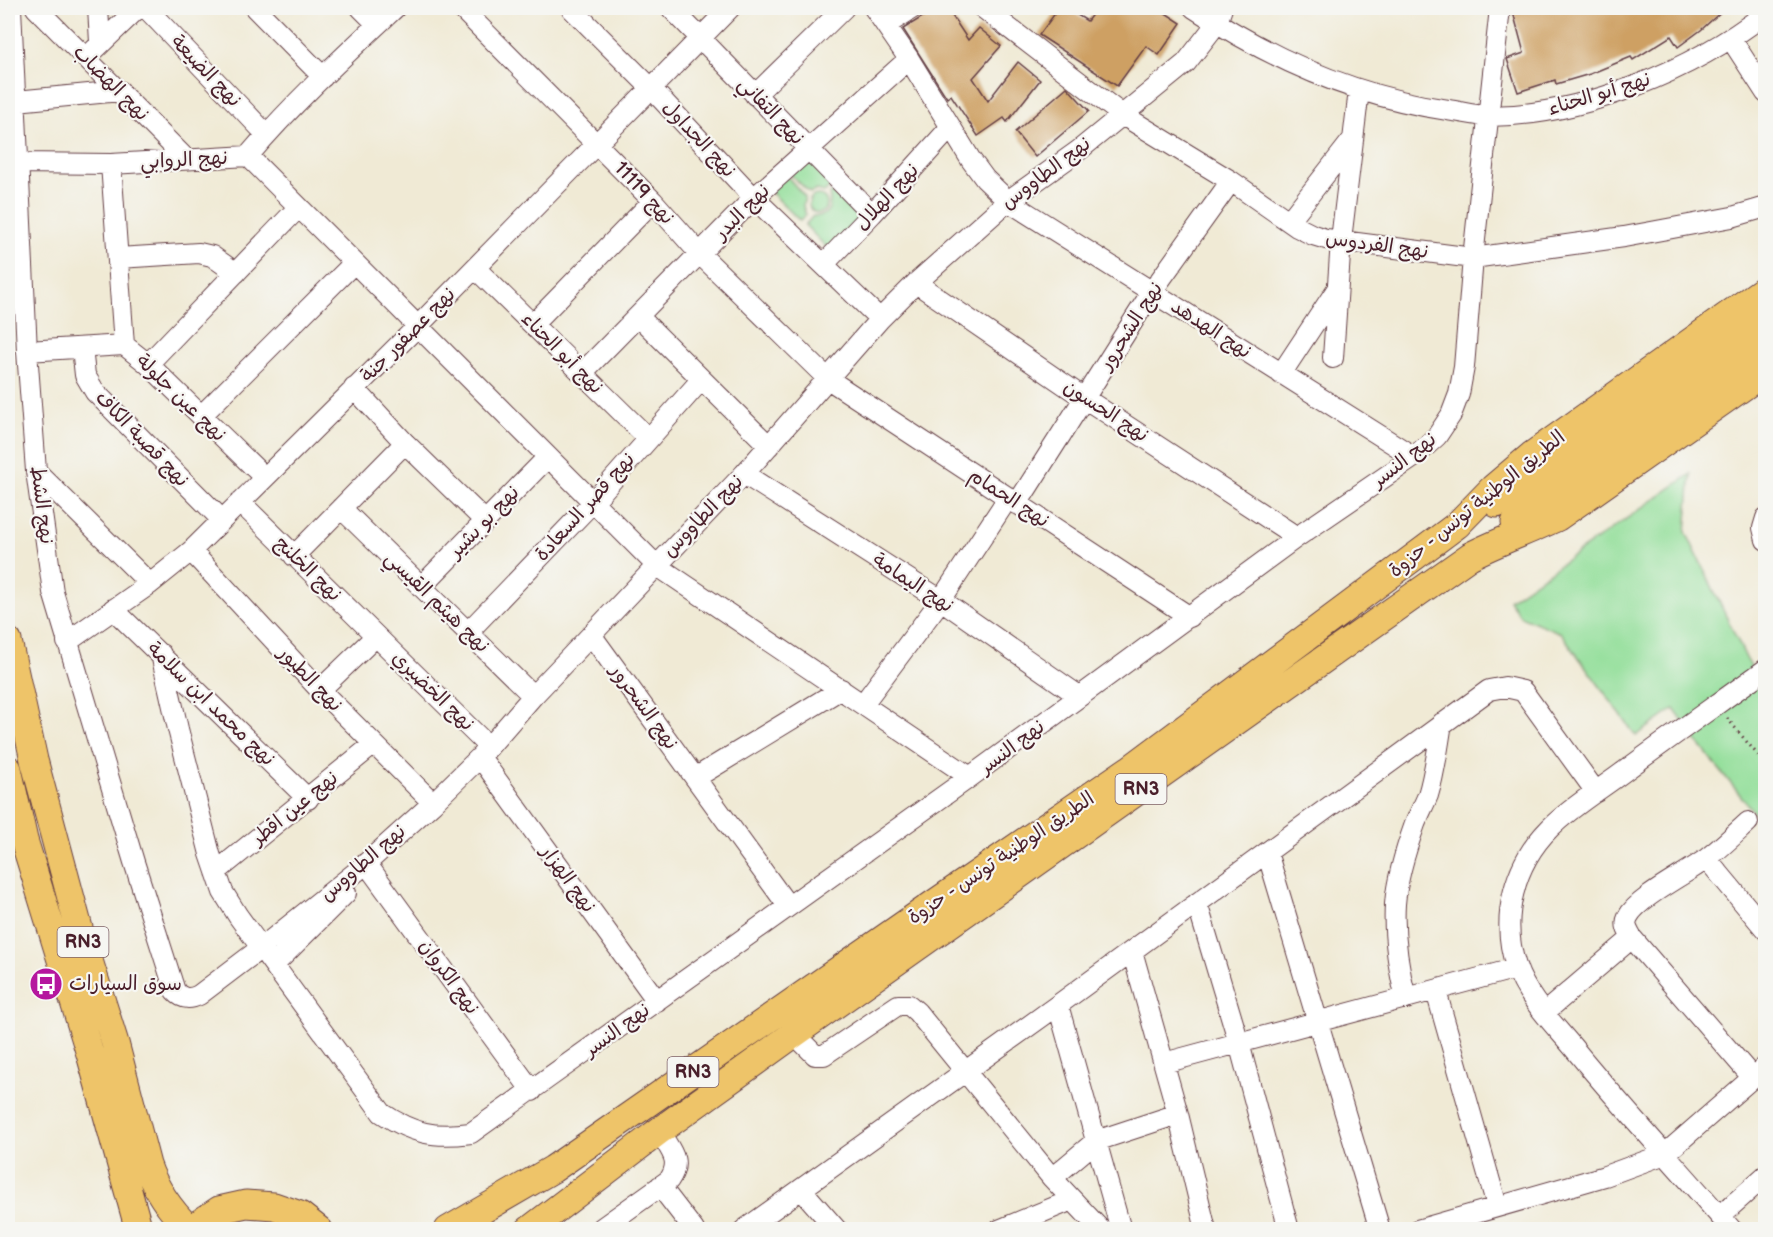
<svg xmlns="http://www.w3.org/2000/svg" width="1773" height="1237" font-family="'Balsamiq Sans','Playpen Sans Arabic',sans-serif">
  <style>
    .green { fill: #94df9b; stroke: #6f7f63; stroke-width: 1.5 }
    .building { fill: #cea063 }
    .lines { fill: none; stroke-linecap: round; stroke-linejoin: round }
    .minor-casing { stroke: #633d44; stroke-width: 22 }
    .highway-casing { stroke: #633d44; stroke-width: 29 }
    .path { stroke: #633d44; stroke-width: 3; stroke-dasharray: 1.5 4.5; stroke-linecap: butt }
    .minor { stroke: #fff; stroke-width: 20 }
    .highway { stroke: #eec469; stroke-width: 27 }
    .labels { text-anchor: middle; dominant-baseline: central; stroke-width: 4.5; stroke-linejoin: round; paint-order: stroke }
    .shield { fill: #f6f6f2; stroke: #7e6067; stroke-width: 1.5 }
    .shield-label { font-size: 18px; font-weight: bold; fill: #4a1f2b }
    .street-label { font-size: 20px; fill: #4a1f2b; stroke: #f6f6f2 }
    .poi-label { font-size: 20px; fill: #4a1f2b; stroke: #f6f6f2; text-anchor: start }
  </style>
  <rect width="100%" height="100%" fill="#f6f6f2"/>
  <filter id="ink" filterUnits="userSpaceOnUse"><feTurbulence type="fractalNoise" baseFrequency=".0167" numOctaves="2"/><feDisplacementMap in="SourceGraphic" scale="12" xChannelSelector="R" yChannelSelector="G"/><feConvolveMatrix kernelMatrix="1 2 1 2 8 2 1 2 1" color-interpolation-filters="sRGB"/></filter>
  <filter id="wash" filterUnits="userSpaceOnUse"><feTurbulence type="fractalNoise" baseFrequency=".008" numOctaves="4" result="noise"/><feDisplacementMap in="SourceGraphic" scale="24" xChannelSelector="R" yChannelSelector="G"/><feGaussianBlur stdDeviation="1.35" result="paint"/><feColorMatrix in="noise" values="0 0 0 0 0 0 0 0 0 0 0 0 0 0 0 0 0 1.4 0 .05"/><feComposite in="paint" operator="in"/></filter>
  <g filter="url(#wash)">
    <rect width="100%" height="100%" fill="#f0ead5"/>
    <path class="green" d="M810 157 834 185 824 192 817 190 810 193 789 173Z
      M786 175 805 197 803 206 806 215 800 221 768 189Z
      M837 189 864 215 828 249 805 225 813 216C828 217 832 208 829 194Z
      M809 204a9 9 0 1 1 18 0a9 9 0 1 1-18 0Z
      M1691 474 1686 532 1746 658 1765 691V826L1695 739 1674 709 1636 736 1561 633 1520 616 1509 600Z"/>
    <g id="blocks">
      <path class="building" d="M937 8H947L968 40 979 28 1001 46 973 78 988 101 1018 62 1040 80 1007 122 1004 118 978 136 951 95 947 98 903 29Z
        M1059 8H1066L1087 21 1097 8H1158L1181 23 1159 55 1146 46 1117 86 1039 35Z
        M1512 8H1725L1701 30 1678 47 1671 36 1633 60 1631 57 1590 74 1556 84 1555 80 1518 92 1507 59 1524 53Z
        M1067 87 1089 111 1035 157 1015 132Z"/>
    </g>
  </g>
  <g filter="url(#ink)">
    <use href="#blocks" fill-opacity="0" stroke="#633d44" stroke-width="1.5"/>
    <g class="lines">
      <defs>
        <path id="minor" d="M11 8 27 351 36 471 53 592 134 862 175 991C182 999 189 1000 199 995L261 948 361 868 433 803 480 757 533 696 744 474 880 319 916 283 1008 201 1078 151 1186 63 1217 23 1222 8
          M36 8 186 159
          M98 8 100 42
          M146 8 266 134
          M255 8 323 77
          M361 8 377 24
          M461 8 653 201 700 254 828 379 1190 617
          M571 8 651 88 754 198 880 319
          M671 8 872 214
          M874 8 909 59 971 160 985 179 1008 201 1414 457
          M983 8 1121 114 1231 181 1297 227 1313 235 1326 239 1473 258 1624 237 1732 217 1766 207
          M1194 8C1271 59 1356 97 1448 110 1462 112 1476 116 1489 116 1583 116 1693 70 1766 13
          M886 25 913 8
          M1731 39 1766 93
          M87 57 138 8
          M755 95 844 8
          M16 101 120 91
          M248 156 656 565 970 777
          M18 163 111 164 248 156C293 103 345 55 395 8
          M111 164 124 345 148 364 264 477
          M1289 221 1353 139
          M118 258 199 253 212 256 236 273
          M824 264 872 214 950 128
          M475 268 648 438
          M916 283 1084 398 1297 537
          M639 317 769 446
          M533 324 653 201
          M82 348 85 375 95 392 222 520
          M27 351 124 345
          M1333 358 1341 240 1359 90
          M148 364 298 208
          M582 373 754 198 909 59
          M1281 374 1337 289
          M354 388 405 443 485 521
          M201 416 354 263
          M36 471 150 584
          M744 474 941 600 1079 696
          M240 502 489 747
          M1017 504 1153 290 1231 181
          M341 508 533 696
          M1766 518 1763 528 1766 540
          M191 551 320 690 433 803
          M294 556 405 443
          M421 587 547 458
          M113 609 308 799
          M468 632 593 502 701 380
          M592 636 788 906
          M67 642 150 584 191 551 417 327 730 8
          M161 654 178 729 210 854 223 892 238 916 382 1113C413 1134 434 1138 471 1133L970 777 1297 537 1414 457 1437 436 1451 415 1459 394 1464 367 1473 258 1500 8
          M320 690 376 636
          M863 704 941 600 1008 498
          M480 757 657 1001
          M695 778 841 689
          M1748 822C1735 834 1721 848 1706 859 1688 873 1637 898 1628 917 1624 925 1628 931 1632 938L1752 1077
          M1267 852 1380 1230
          M1707 859 1766 930
          M366 863 532 1091
          M216 872 374 744
          M1197 903 1239 1043 1289 1230
          M1132 951 1178 1114 1206 1230
          M274 965 346 893
          M1436 991 1497 1206
          M1406 999C1398 967 1393 937 1395 904 1397 878 1406 849 1415 824 1419 814 1424 805 1428 795 1435 772 1438 747 1442 723
          M1058 1005 1121 1230
          M1544 1013 1632 938
          M794 1034 815 1055H824L898 1005H909L917 1012 1052 1178 1101 1230
          M1164 1063 1517 968
          M1052 1178 1096 1141 1178 1114
          M660 1186 694 1230
          M801 1189 837 1230
          M1720 1216 1766 1175
          M599 1230 669 1180C683 1160 669 1149 659 1131
          M744 1230 1058 1005 1489 690 1505 687 1523 691 1596 792
          M999 1230 1072 1200
          M1417 1230 1605 1176 1665 1154 1766 1066
          M1732 1230C1680 1170 1626 1112 1576 1051 1555 1025 1527 999 1516 966 1500 918 1514 864 1550 828 1572 806 1601 789 1626 770 1672 736 1719 703 1766 669"/>
        <path id="highway" d="M1497 504 1678 378 1766 314
          M1515 523 1766 343
          M8 641 34 760 80 932 115 1043 147 1165C156 1191 170 1210 189 1229
          M8 769 24 840 90 1054 139 1230
          M189 1230 219 1210 246 1204 274 1206 300 1215 319 1230
          M448 1230 553 1169 932 905 1130 769 1457 525 1493 488 1532 455 1766 288
          M529 1230 659 1131 794 1034 1470 556C1499 541 1529 531 1558 517L1766 371"/>
      </defs>
      <use href="#minor" class="minor-casing"/>
      <use href="#highway" class="highway-casing"/>
      <path class="path" d="M1727 718 1766 765"/>
      <use href="#minor" class="minor"/>
      <use href="#highway" class="highway"/>
    </g>
  </g>
  <defs>
    <symbol id="bus-disc" viewBox="-11 -11 22 22"><circle r="9.5" fill="#b5179e" stroke="#f6f6f2"/><path d="M-5-6H5V4H4V6H2V4H-2V6H-4V4H-5ZM-3.5-4V0h7V-4ZM-3.5 1.2v1.5H-2V1.2ZM2 1.2v1.5H3.5V1.2Z" fill="#fff"/></symbol>
  </defs>
  <g fill-rule="evenodd">
    <use href="#bus-disc" x="27" y="965" width="38" height="38"/>
  </g>
  <g class="labels">
    <g class="shield">
      <rect x="1115.5" y="774" width="51" height="30" rx="4.5"/>
      <rect x="57.5" y="927" width="51" height="30" rx="4.5"/>
      <rect x="667.5" y="1057" width="51" height="30" rx="4.5"/>
    </g>
    <g class="shield-label">
      <text x="1141" y="789">RN3</text>
      <text x="83" y="942">RN3</text>
      <text x="693" y="1072">RN3</text>
    </g>
    <g class="street-label">
      <text transform="translate(206 71) rotate(46)">نهج الضيعة</text>
      <text transform="translate(111 83) rotate(45)">نهج الهضاب</text>
      <text transform="translate(1599 94) rotate(-17)">نهج أبو الحناء</text>
      <text transform="translate(771 111) rotate(46)">نهج التفاني</text>
      <text transform="translate(699 139) rotate(47)">نهج الجداول</text>
      <text transform="translate(184 160) rotate(-3)">نهج الروابي</text>
      <text transform="translate(1046 173) rotate(-37)">نهج الطاووس</text>
      <text transform="translate(644 193) rotate(47)">نهج 11119</text>
      <text transform="translate(887 197) rotate(-47)">نهج الهلال</text>
      <text transform="translate(742 212) rotate(-45)">نهج البدر</text>
      <text transform="translate(1377 245) rotate(8)">نهج الفردوس</text>
      <text transform="translate(1131 326) rotate(-57)">نهج الشحرور</text>
      <text transform="translate(1211 329) rotate(33)">نهج الهدهد</text>
      <text transform="translate(408 335) rotate(-45)">نهج عصفور جنة</text>
      <text transform="translate(562 353) rotate(45)">نهج أبو الحناء</text>
      <text transform="translate(181 398) rotate(44)">نهج عين جلولة</text>
      <text transform="translate(1106 411) rotate(33)">نهج الحسون</text>
      <text transform="translate(142 439) rotate(46)">نهج قصبة الكاف</text>
      <text transform="translate(1404 460) rotate(-38)">نهج النسر</text>
      <text transform="translate(1009 498) rotate(33)">نهج الحمام</text>
      <text transform="translate(1477 504) rotate(-39)">الطريق الوطنية تونس - حزوة</text>
      <text transform="translate(42 505) rotate(83)">نهج الشط</text>
      <text transform="translate(585 507) rotate(-48)">نهج قصر السعادة</text>
      <text transform="translate(703 516) rotate(-46)">نهج الطاووس</text>
      <text transform="translate(484 522) rotate(-46)">نهج بو بشير</text>
      <text transform="translate(308 569) rotate(44)">نهج الخلنج</text>
      <text transform="translate(913 583) rotate(33)">نهج اليمامة</text>
      <text transform="translate(437 602) rotate(44)">نهج هيثم القيسي</text>
      <text transform="translate(310 679) rotate(46)">نهج الطيور</text>
      <text transform="translate(433 691) rotate(44)">نهج الخضيري</text>
      <text transform="translate(211 704) rotate(44)">نهج محمد ابن سلامة</text>
      <text transform="translate(644 707) rotate(54)">نهج الشحرور</text>
      <text transform="translate(1012 747) rotate(-37)">نهج النسر</text>
      <text transform="translate(295 808) rotate(-39)">نهج عين اقطر</text>
      <text transform="translate(1001 858) rotate(-34)">الطريق الوطنية تونس - حزوة</text>
      <text transform="translate(363 863) rotate(-41)">نهج الطاووس</text>
      <text transform="translate(568 879) rotate(54)">نهج الهزار</text>
      <text transform="translate(449 977) rotate(54)">نهج الكروان</text>
      <text transform="translate(617 1030) rotate(-36)">نهج النسر</text>
    </g>
    <g class="poi-label">
      <text x="69" y="984">سوق السيارات</text>
    </g>
  </g>
  <rect width="1773" height="1237" fill="none" stroke="#f6f6f2" stroke-width="30"/>
</svg>
